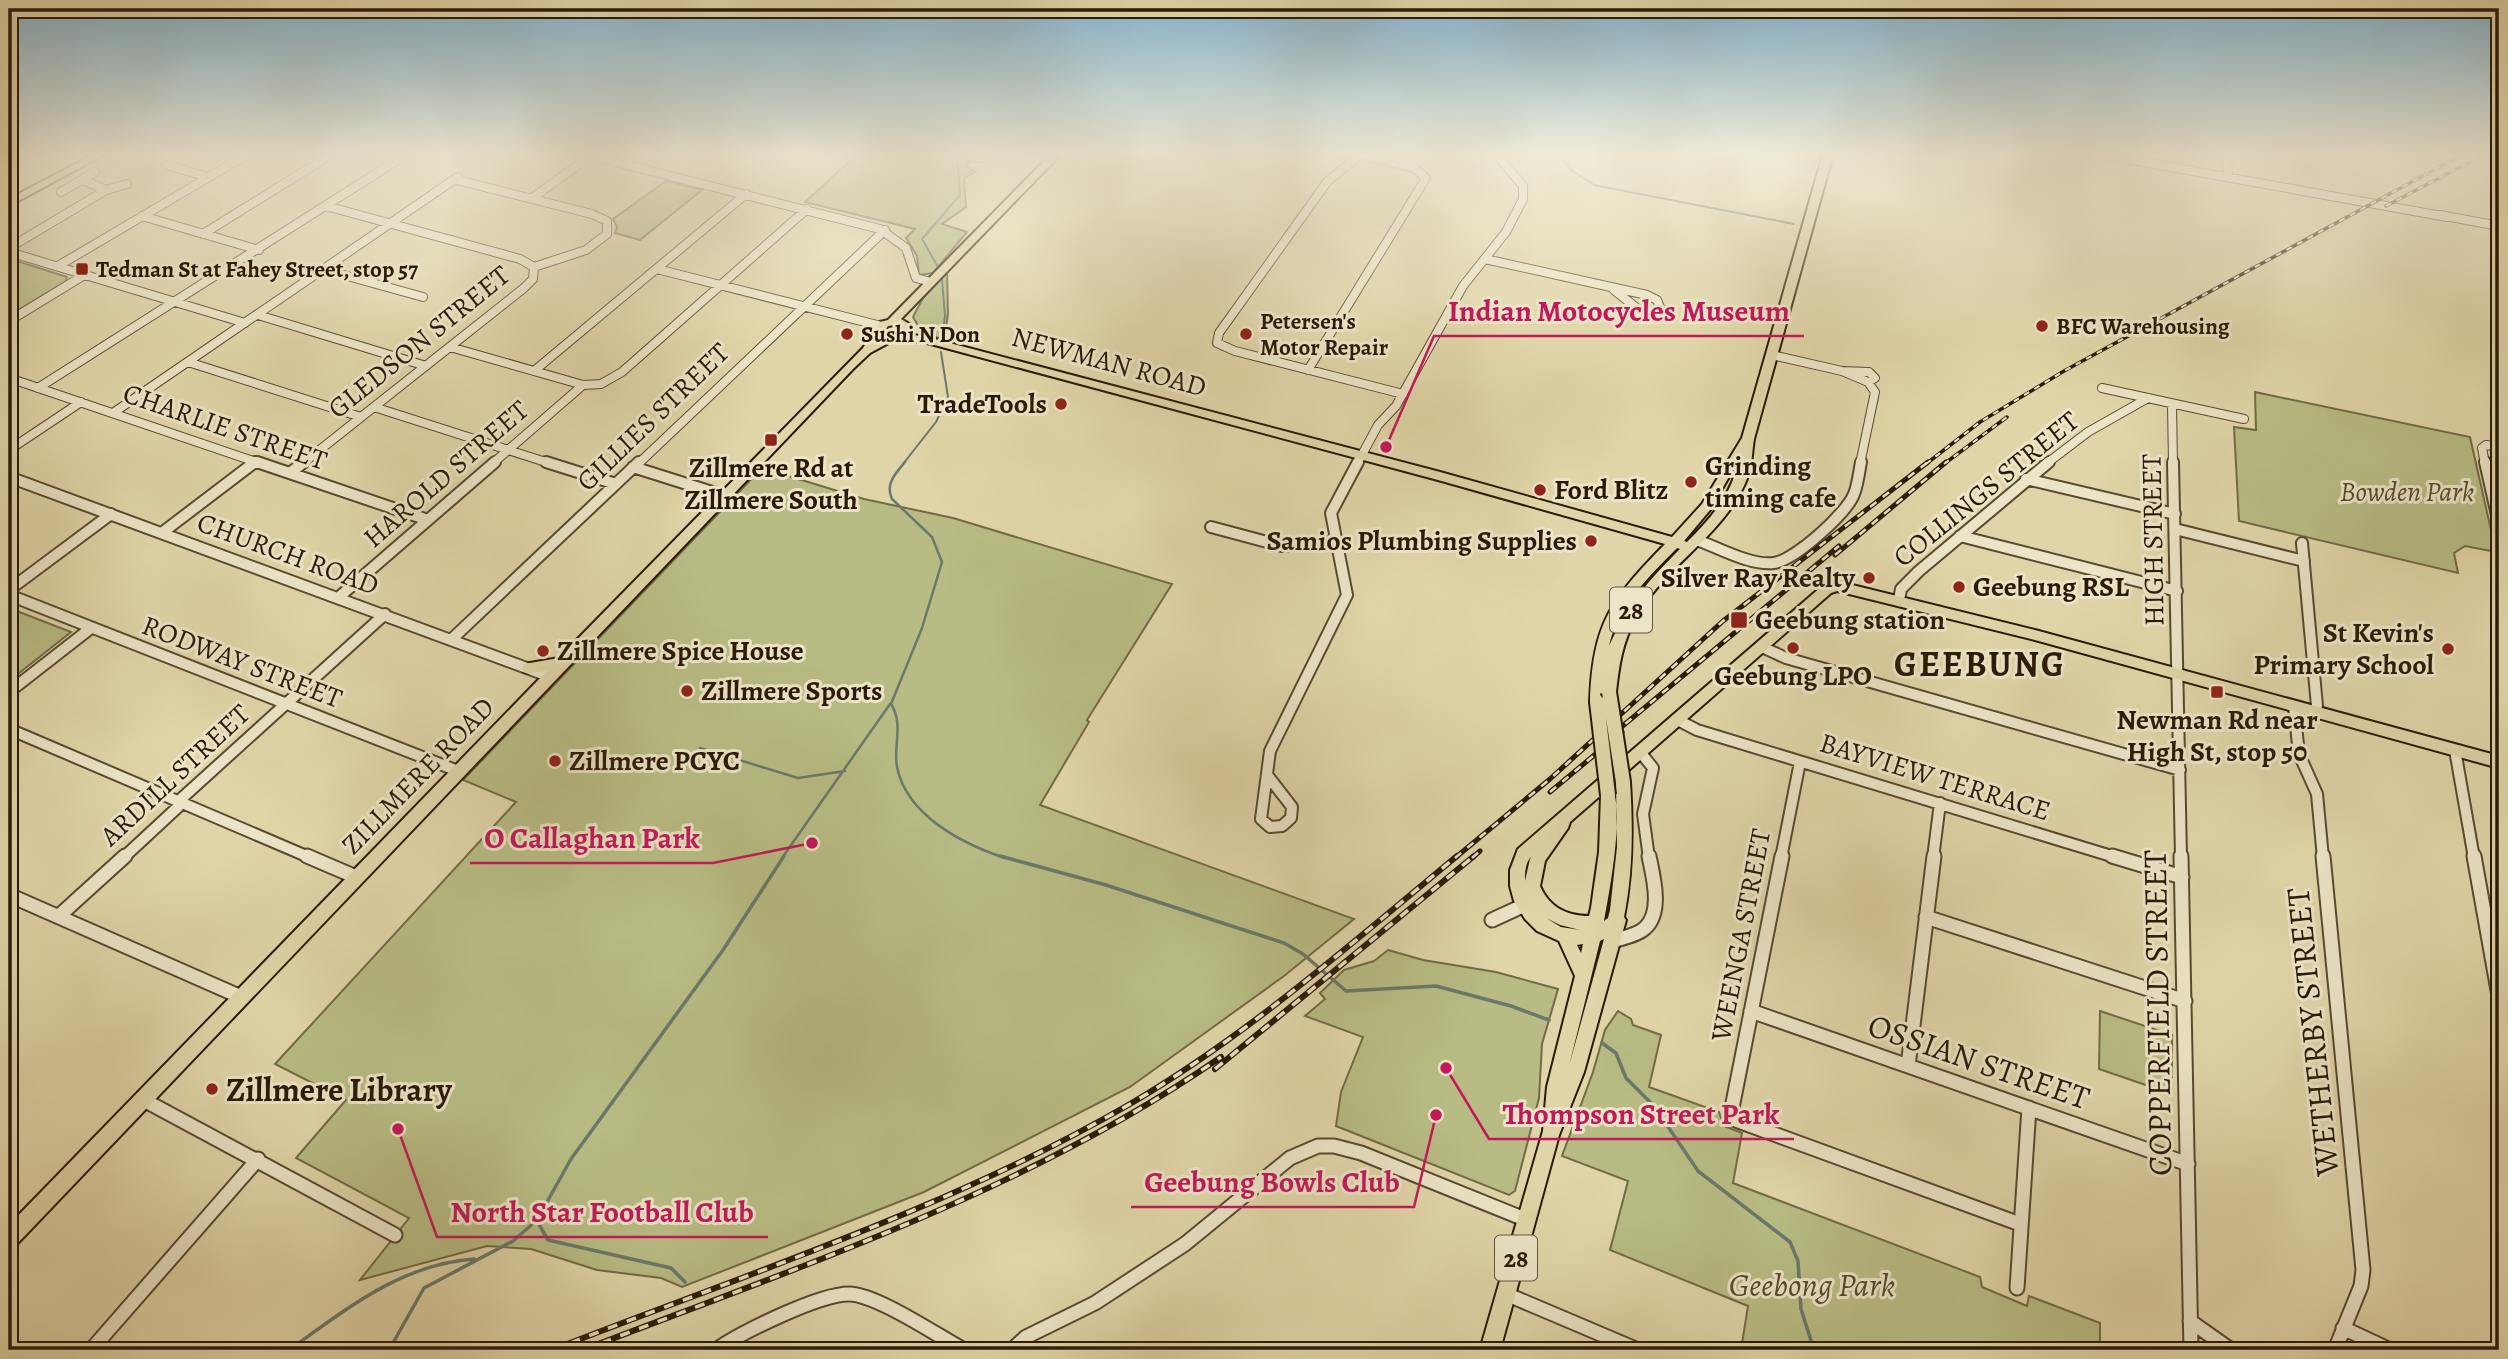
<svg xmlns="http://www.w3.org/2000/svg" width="2508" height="1359" font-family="Alegreya,serif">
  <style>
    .green { fill: #b8bc84; stroke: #726b46; stroke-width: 2 }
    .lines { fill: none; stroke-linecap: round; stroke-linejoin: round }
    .stream-far2 { stroke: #6a796b; stroke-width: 2 }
    .stream-far1 { stroke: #6a796b; stroke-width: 2.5 }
    .stream { stroke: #6a796b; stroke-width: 3.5 }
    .minor-far2-casing { stroke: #584931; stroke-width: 10 }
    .minor-far1-casing { stroke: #584931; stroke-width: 14 }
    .minor-casing { stroke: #584931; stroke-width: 17 }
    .major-casing { stroke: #2b1a09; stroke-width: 4 }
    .minor-far2 { stroke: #ebe4c6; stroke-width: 8 }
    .minor-far1 { stroke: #ebe4c6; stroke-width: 10 }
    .minor { stroke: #ebe4c6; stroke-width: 13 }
    .major { fill: #e0d5a8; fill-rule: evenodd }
    .rail-far2-casing { stroke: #2b1a09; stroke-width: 3.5 }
    .rail-far1-casing { stroke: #2b1a09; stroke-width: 5 }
    .rail-casing { stroke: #2b1a09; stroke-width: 6 }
    .rail-far2 { stroke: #ebe4c6; stroke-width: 2; stroke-dasharray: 6; stroke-linecap: butt }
    .rail-far1 { stroke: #ebe4c6; stroke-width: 2.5; stroke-dasharray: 8; stroke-linecap: butt }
    .rail { stroke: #ebe4c6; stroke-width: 3.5; stroke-dasharray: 10; stroke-linecap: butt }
    .major-bridge-casing { stroke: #2b1a09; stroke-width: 18; stroke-linecap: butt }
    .major-bridge { stroke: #e0d5a8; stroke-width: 14 }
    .poi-dot { fill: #8f2418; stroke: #ebe4c6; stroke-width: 2.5 }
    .labels { text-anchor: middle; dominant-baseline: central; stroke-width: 6; stroke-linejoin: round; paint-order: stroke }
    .far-poi-label { font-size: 23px; font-weight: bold; fill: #2b1a09; stroke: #ebe4c6; text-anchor: start }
    .shield { fill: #ebe4c6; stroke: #655742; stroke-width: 2 }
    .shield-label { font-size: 26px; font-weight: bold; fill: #2b1a09 }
    .street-label { font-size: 28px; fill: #2b1a09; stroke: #ebe4c6 }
    .poi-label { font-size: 28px; font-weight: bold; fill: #2b1a09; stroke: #ebe4c6; text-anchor: start }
    .park-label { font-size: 28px; font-style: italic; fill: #554b2e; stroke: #ebe4c6 }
    .near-street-label { font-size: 33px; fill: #2b1a09; stroke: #ebe4c6 }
    .near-poi-label { font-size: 33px; font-weight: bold; fill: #2b1a09; stroke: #ebe4c6; text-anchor: start }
    .near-park-label { font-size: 33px; font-style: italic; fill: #554b2e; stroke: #ebe4c6 }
    .district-label { font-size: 35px; font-weight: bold; letter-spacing: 2px; fill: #2b1a09; stroke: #ebe4c6 }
    .leader { fill: none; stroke: #c2185b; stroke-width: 2.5 }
    .callout-dot { fill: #c2185b; stroke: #ebe4c6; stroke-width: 2.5 }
    .callout-label { font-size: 30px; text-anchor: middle; font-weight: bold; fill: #c2185b; stroke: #ebe4c6; stroke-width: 6; stroke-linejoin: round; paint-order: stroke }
  </style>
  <rect width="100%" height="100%" fill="#e0d5a8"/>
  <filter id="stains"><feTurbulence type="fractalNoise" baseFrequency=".00286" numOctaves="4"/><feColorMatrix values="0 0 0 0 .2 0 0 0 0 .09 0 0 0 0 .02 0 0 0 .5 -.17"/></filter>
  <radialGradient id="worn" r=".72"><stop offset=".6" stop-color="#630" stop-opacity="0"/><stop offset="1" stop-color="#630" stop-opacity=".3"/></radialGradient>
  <path class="green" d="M858 154H984L980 158 988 160 987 163 970 161 966 166 975 172 964 178 966 207 942 224 967 232 933 273 919 275 917 256 906 238 915 229 805 202Z
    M666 181 702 190 640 240 615 233 617 227 613 219Z
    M17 261 67 277 66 281 9 316V264Z
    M947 272 948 314 944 341 920 329 913 317 923 298Z
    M2255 392 2470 437 2496 552 2465 546 2454 553 2458 573 2239 521 2234 427 2256 430Z
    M762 468 864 499 953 518 1172 584 1087 720 1089 722 1040 805 1354 919 1284 976 1130 1087 924 1192 682 1287 661 1278 597 1270 531 1249 487 1246 360 1280 409 1218 296 1158 346 1100 275 1064 516 802 463 780Z
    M9 608 71 632 9 681Z
    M1388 950 1423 960 1496 972 1558 989 1542 1044 1539 1098 1515 1191 1509 1195 1336 1126 1341 1092 1363 1037 1305 1016 1325 999 1320 993 1344 970 1374 961Z
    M1618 1011 1631 1019 1633 1025 1661 1035 1649 1087 1719 1112 1724 1126 1742 1133 1733 1183 1980 1277 1982 1287 2027 1306 2029 1296 2100 1323V1350H1741L1748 1306 1610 1250 1628 1181 1562 1156 1593 1072 1605 1030Z
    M2100 1011 2172 1035V1094L2099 1069Z"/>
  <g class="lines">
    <path class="stream-far2" d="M1558 154 1574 172 1594 185 1794 224
      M938 267 922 239 960 195 957 154
      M942 279 945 316 942 338
      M903 464 936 422 948 397 941 352"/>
    <path class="stream-far1" d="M905 462C895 474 885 484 892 499L932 537 942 562 922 628 891 704C904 724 893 746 897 767 907 816 963 844 1005 858
      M700 748 798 778 845 771
      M782 858 890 704"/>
    <path class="stream" d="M1000 856 1106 885 1284 943 1303 954 1346 991 1436 986 1511 1006 1549 1020
      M1602 1043 1616 1053 1626 1078 1654 1106 1698 1171 1790 1242 1798 1261 1801 1309 1814 1350
      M537 1221 548 1240 671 1268 685 1282
      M289 1350C347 1309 401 1264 474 1259
      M389 1350 424 1288 513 1241 537 1220 571 1159 723 950 784 856"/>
    <defs>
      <path id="minor-far2" d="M368 154 396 161
        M583 154 880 229 906 248 916 278 931 282
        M1360 154 1327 182 1219 333 1217 343 1235 351 1403 394
        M2099 154 2447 217
        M2227 154 2228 177
        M166 165 208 177
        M457 180 592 214 607 221V234L586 250 534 267
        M106 190 127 184
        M61 192 95 172
        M532 198 591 156
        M326 206 520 259 534 267
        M2440 215 2499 226
        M142 216 259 250
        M203 234 332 154
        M9 248 106 190 83 180
        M9 252 245 323
        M1485 259 1647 295 1657 300 1660 307 1653 312 1638 309 1614 290
        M58 266 248 154
        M322 269 423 297
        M657 269 881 326
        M258 315 426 366
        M9 321 86 274
        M450 347 583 385 601 384 622 372 807 209
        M1772 355 1842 371 1869 372 1875 378 1868 382
        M188 362 361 417
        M1308 370 1426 178 1414 168 1359 154
        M534 371 746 194
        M1842 371 1868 382 1875 392 1860 464
        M9 378 262 464
        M38 388 407 154
        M2102 388 2244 419
        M2172 404 2173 464
        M374 407 552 464
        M113 413 458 177
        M9 450 81 402
        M253 464 255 462
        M302 464 524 288 533 279 534 267
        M492 464 583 385
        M638 464 885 230
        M1357 464 1378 425 1396 406 1463 286 1506 232 1523 199V186L1496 154
        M2046 464 2088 432 2148 398
        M2485 464 2482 448 2486 445 2499 447"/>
      <path id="minor-far1" d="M257 462 428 520
        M546 462 616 484
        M2173 462 2181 858
        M2485 462 2499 524
        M633 467 725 496
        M290 473 304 462
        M9 477 551 677
        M2026 479 2175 514
        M1211 527 1282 546 1335 542
        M2175 529 2304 561
        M163 532 255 462
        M1960 536 2177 591
        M1697 540C1719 548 1751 566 1774 563 1795 560 1847 513 1854 494 1858 484 1859 472 1861 462
        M2302 543 2317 706 2315 713
        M9 590 111 514
        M9 595 458 771
        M339 597 495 462
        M1899 600 1901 589 1919 571 2049 462
        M453 638 639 462
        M1762 647 1786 658 2180 770
        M9 692 91 628
        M2294 707 2299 754 2317 794 2323 858
        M1676 719 1697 730 2118 858
        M9 729 311 858
        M2455 750 2474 858
        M1641 753 1653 768 1643 814 1649 858
        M1268 776 1292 807 1291 818 1282 826 1270 827 1261 819 1270 751 1347 595 1331 513 1358 462
        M123 858 178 807 182 798 385 614
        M1781 858 1800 762
        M1933 858 1940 803"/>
      <path id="minor" d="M307 856 356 877
        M1782 856 1730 1118 2020 1224
        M2112 856 2182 877
        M2181 856 2191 1350
        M2323 856 2363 1270 2361 1286 2335 1350
        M2474 856 2499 996
        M9 895 241 997
        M60 915 125 856
        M1926 917 2185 1001
        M1492 920 1529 903
        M1613 941C1622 938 1638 935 1645 928 1663 912 1653 876 1649 856
        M1751 1011 2188 1164
        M1908 1066 1934 856
        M142 1099 395 1235
        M2017 1288 2029 1108
        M1506 1294 1638 1350
        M2190 1321 2231 1350
        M2343 1328 2390 1350
        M91 1350 258 1159
        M716 1350C740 1333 819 1294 849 1294 876 1294 938 1336 964 1350
        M1012 1350 1026 1337 1095 1303 1185 1244 1290 1158 1318 1146H1334L1361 1153 1527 1220"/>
      <path id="major" d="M94 154H105L9 206V199Z
        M1051 154H1061L901 319 911 325V329H903L895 325 888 326 878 340 899 333 927 337 1440 472 1672 537 1702 504 1742 438 1823 154H1833L1754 439C1752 451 1752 465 1748 476 1726 536 1663 565 1635 620 1622 643 1619 666 1616 692L1614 696H1604L1602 706H1592L1590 702C1593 622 1611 600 1665 544L1438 480 927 343 896 339 870 353 853 369 16 1245 9 1247V1225L547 671 529 673 524 672 522 668 524 664 559 658 863 348 880 322 888 320ZM1738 461C1733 494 1710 519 1687 542L1684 541 1710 510ZM1677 548 1680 549C1647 582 1629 603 1609 646 1618 605 1649 577 1677 548Z
        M1836 581 2035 630 2499 756V768L2035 640 1837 591 1831 593 1622 776 1628 778 1630 782C1633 827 1633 872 1624 917L1626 920 1584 1072 1559 1135 1500 1350H1480L1543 1131 1547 1087 1575 976 1559 941 1537 931 1525 919 1514 901 1510 886V870L1518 849 1821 587ZM1616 782 1617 847 1610 910 1608 918 1604 921C1609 894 1624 814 1613 791L1608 789ZM1601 795 1599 852 1591 908 1589 916C1567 916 1549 907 1540 886L1545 861 1568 828 1570 822ZM1532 856 1530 859 1525 881C1525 872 1525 862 1532 856ZM1546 918 1560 925 1580 930 1561 927ZM1604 939 1569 1066 1600 941ZM1583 944 1581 953 1577 945Z"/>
    </defs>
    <use href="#minor-far2" class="minor-far2-casing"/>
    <use href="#minor-far1" class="minor-far1-casing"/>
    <use href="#minor" class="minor-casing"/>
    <use href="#major" class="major-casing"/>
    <use href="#minor-far2" class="minor-far2"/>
    <use href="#minor-far1" class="minor-far1"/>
    <use href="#minor" class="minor"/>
    <use href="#major" class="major"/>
    <defs>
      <path id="rail-far2" d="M2386 206 2485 154
        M1926 464 1980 422 2064 371 2463 154
        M1944 464 2007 417"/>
      <path id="rail-far1" d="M1835 555 1946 462
        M1613 734 1839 546
        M1550 792 1622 732
        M1455 858 1550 779 1723 621 1928 462
        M1472 858 1480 851"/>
      <path id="rail" d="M1215 1069 1474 856
        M552 1350C744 1275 951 1208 1130 1104 1248 1035 1352 943 1457 856
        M583 1350C801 1266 1027 1191 1221 1057"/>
    </defs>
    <use href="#rail-far2" class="rail-far2-casing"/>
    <use href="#rail-far1" class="rail-far1-casing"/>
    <use href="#rail" class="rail-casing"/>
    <use href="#rail-far2" class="rail-far2"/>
    <use href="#rail-far1" class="rail-far1"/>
    <use href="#rail" class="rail"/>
    <defs>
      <path id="major-bridge" d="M1609 692 1623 782
        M1597 702 1608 795"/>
    </defs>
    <use href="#major-bridge" class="major-bridge-casing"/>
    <use href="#major-bridge" class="major-bridge"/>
  </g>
  <linearGradient id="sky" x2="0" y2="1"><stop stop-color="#86b6d0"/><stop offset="0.45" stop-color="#f1ecd8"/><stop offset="1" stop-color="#f1ecd8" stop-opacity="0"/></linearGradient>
  <rect width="2508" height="344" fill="url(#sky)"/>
  <g class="poi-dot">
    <rect x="75" y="262" width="14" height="14" rx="3.5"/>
    <circle cx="2042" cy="326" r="7"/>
    <circle cx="847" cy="334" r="7"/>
    <circle cx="1246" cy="334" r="7"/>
    <circle cx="1061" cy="404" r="7"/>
    <rect x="764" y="433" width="14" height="14" rx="3.5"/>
    <circle cx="1691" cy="482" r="7"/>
    <circle cx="1540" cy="490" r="7"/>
    <circle cx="1591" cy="541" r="7"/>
    <circle cx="1869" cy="578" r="7"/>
    <circle cx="1959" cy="587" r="7"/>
    <rect x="1730" y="611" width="18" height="18" rx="3.5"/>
    <circle cx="1793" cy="648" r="7"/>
    <circle cx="2448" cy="649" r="7"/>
    <circle cx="543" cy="651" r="7"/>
    <circle cx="687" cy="691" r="7"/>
    <rect x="2210" y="685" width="14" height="14" rx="3.5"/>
    <circle cx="555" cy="761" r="7"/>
    <circle cx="212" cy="1089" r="7"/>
  </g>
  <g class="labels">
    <g class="far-poi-label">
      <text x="96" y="269">Tedman St at Fahey Street, stop 57</text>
      <text x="1260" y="321">Petersen's<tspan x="1260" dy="26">Motor Repair</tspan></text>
      <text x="2056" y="326">BFC Warehousing</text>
      <text x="861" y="334">Sushi N Don</text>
    </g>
    <g class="shield">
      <rect x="1610" y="587.5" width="42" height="45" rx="5"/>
      <rect x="1495" y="1235.5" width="42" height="45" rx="5"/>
    </g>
    <g class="shield-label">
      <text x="1631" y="610">28</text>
      <text x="1516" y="1258">28</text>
    </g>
    <g class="street-label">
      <text transform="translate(419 342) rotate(-39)">GLEDSON STREET</text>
      <text transform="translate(1109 362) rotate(15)">NEWMAN ROAD</text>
      <text transform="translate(653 417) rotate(-44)">GILLIES STREET</text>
      <text transform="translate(225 427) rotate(19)">CHARLIE STREET</text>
      <text transform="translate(446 474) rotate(-41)">HAROLD STREET</text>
      <text transform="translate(1986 489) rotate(-39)">COLLINGS STREET</text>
      <text transform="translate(2153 540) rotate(-91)">HIGH STREET</text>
      <text transform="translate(288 554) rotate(20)">CHURCH ROAD</text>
      <text transform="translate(242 662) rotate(21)">RODWAY STREET</text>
      <text transform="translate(175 775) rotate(-43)">ARDILL STREET</text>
      <text transform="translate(418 776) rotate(-46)">ZILLMERE ROAD</text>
      <text transform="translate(1935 777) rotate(17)">BAYVIEW TERRACE</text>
      <text transform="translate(1741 935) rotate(-79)">WEENGA STREET</text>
    </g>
    <g class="poi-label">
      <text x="1047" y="404" text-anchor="end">TradeTools</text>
      <text x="1705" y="466">Grinding<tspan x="1705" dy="32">timing cafe</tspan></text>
      <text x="771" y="468" text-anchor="middle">Zillmere Rd at<tspan x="771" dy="32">Zillmere South</tspan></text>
      <text x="1554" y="490">Ford Blitz</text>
      <text x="1577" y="541" text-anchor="end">Samios Plumbing Supplies</text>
      <text x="1855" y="578" text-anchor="end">Silver Ray Realty</text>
      <text x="1973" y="587">Geebung RSL</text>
      <text x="1755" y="620">Geebung station</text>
      <text x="2434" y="633" text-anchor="end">St Kevin's<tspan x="2434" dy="32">Primary School</tspan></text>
      <text x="557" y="651">Zillmere Spice House</text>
      <text x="1793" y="676" text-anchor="middle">Geebung LPO</text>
      <text x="701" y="691">Zillmere Sports</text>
      <text x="2217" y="720" text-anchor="middle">Newman Rd near<tspan x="2217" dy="32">High St, stop 50</tspan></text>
      <text x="569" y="761">Zillmere PCYC</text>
    </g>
    <g class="park-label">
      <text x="2407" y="492">Bowden Park</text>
    </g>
    <g class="near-street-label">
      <text transform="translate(2157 1013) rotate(-91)">COPPERFIELD STREET</text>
      <text transform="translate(2312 1032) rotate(-96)">WETHERBY STREET</text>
      <text transform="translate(1979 1061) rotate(19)">OSSIAN STREET</text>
    </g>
    <g class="near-poi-label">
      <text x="226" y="1089">Zillmere Library</text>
    </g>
    <g class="near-park-label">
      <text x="1812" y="1284">Geebong Park</text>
    </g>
    <g class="district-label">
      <text x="1980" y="664">GEEBUNG</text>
    </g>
  </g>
  <path class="leader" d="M1386 447L1434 336H1804M812 843L713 863H470M1446 1068L1489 1139H1794M1436 1115L1414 1207H1131M398 1129L437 1237H768"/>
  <g class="callout-dot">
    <circle cx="1386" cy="447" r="7"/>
    <circle cx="812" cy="843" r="7"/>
    <circle cx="1446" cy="1068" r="7"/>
    <circle cx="1436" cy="1115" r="7"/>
    <circle cx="398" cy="1129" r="7"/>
  </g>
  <g class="callout-label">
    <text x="1619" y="321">Indian Motocycles Museum</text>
    <text x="592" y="848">O Callaghan Park</text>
    <text x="1641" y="1124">Thompson Street Park</text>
    <text x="1272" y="1192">Geebung Bowls Club</text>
    <text x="602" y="1222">North Star Football Club</text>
  </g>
  <rect width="2508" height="1359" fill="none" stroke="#e0d5a8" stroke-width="35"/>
  <rect x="10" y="10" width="2487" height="1338" fill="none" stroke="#2b1a09" stroke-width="3.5"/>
  <rect x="18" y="18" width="2473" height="1324" fill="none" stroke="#2b1a09" stroke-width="2"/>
  <rect width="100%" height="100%" filter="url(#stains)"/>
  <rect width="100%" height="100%" fill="url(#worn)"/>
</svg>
